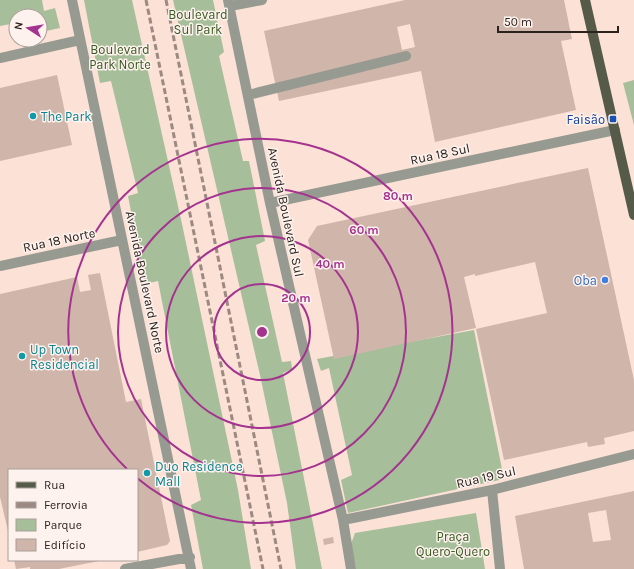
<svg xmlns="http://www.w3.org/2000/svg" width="634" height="569" font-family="Karla,sans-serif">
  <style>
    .green { fill: #a7be9a }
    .building { fill: #cfb5aa; fill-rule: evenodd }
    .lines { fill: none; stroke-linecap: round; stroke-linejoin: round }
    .minor { stroke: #979a90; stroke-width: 10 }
    .major { stroke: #565b49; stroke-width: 10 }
    .rail { stroke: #9c8982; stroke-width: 3; stroke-dasharray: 6 3; stroke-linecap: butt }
    .ring { fill: none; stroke: #a4338f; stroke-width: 2 }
    .culture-dot { fill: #0f9aa8; stroke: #fdf2ed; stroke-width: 1.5 }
    .transit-dot { fill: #1a4fb4; stroke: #fdf2ed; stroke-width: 1.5 }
    .shop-dot { fill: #3f7fe0; stroke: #fdf2ed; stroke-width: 1.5 }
    .labels { text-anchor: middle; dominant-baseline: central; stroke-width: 3; stroke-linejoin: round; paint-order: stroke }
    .park-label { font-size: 13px; fill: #38591f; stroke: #fdf2ed }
    .culture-label { font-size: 13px; fill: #0d838f; stroke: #fdf2ed; text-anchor: start }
    .transit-label { font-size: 13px; fill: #164399; stroke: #fdf2ed; text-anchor: end }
    .street-label { font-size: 13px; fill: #2b221e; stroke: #fdf2ed }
    .shop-label { font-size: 13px; fill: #366cbe; stroke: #fdf2ed; text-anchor: end }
    .centre { fill: #a4338f; stroke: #fdf2ed; stroke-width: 2 }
    .ring-label { font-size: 12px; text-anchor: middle; font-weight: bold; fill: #a4338f; stroke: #fdf2ed; stroke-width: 3; stroke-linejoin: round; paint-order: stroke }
  </style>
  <rect width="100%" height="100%" fill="#fce1d6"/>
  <path class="green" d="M0 0H42L44 11 55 8 60 28 46 31 43 17H40V16H16V23L0 26Z
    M84 0H132L182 224 238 490 251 569H203L191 505 201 500 158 281 145 284 128 196 138 193 111 81 100 83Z
    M173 0H213L224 52 219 56 243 161H249L265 241 256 245 282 362 291 361 292 369 283 373 322 569H296L287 503 260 375Z
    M634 80V125L623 83Z
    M474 330 504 479 348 513 341 480 352 475 329 368 321 371 317 359Z
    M476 513 485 569H356L351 544 355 533Z"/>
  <path class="building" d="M405 0H564L572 39 561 41 576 110 435 142 421 71 279 101 264 31ZM410 24 415 47 402 50 397 27Z
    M57 75 72 145 0 161V88Z
    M588 168 634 380V431L604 438 605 444 588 447 587 442 504 460 476 329 547 313 535 262 475 276V274L464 277 476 328 334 359 308 240 317 226Z
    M100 273 126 402 141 399 170 541 167 545 137 552V470H9V535L0 497V294L77 277 80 292 91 290 88 275Z
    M634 491V569H524L515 516ZM606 510 611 540 593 542 588 513Z
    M333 537 334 543 324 545 323 539Z
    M14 560H99V561L59 569H30V567L16 569Z"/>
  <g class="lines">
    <path class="minor" d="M72 0 191 569
      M228 0 270 203 343 520 351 569
      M230 6 262 0
      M0 58 80 40
      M248 95 406 56
      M270 203 615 130
      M0 266 122 240
      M492 490 500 569
      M343 520 492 490 634 454
      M125 569 190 557"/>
    <path class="major" d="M585 0 634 215"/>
    <path class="rail" d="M146 0 263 569
      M166 0 281 569"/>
  </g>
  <g class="ring">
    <circle cx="262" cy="332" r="48"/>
    <circle cx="262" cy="332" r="96"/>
    <circle cx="262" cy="332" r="144"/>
    <path d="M127 469A192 192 0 1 1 137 478"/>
  </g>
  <g class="culture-dot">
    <circle cx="33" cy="116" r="4"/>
    <circle cx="22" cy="356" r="4"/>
    <circle cx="147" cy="473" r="4"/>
  </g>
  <rect class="transit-dot" x="609" y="115" width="8" height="8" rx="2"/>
  <circle class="shop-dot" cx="605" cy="280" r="4"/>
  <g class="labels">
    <g class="park-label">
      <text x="198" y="14">Boulevard<tspan x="198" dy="15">Sul Park</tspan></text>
      <text x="120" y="49">Boulevard<tspan x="120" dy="15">Park Norte</tspan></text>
      <text x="453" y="536">Praça<tspan x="453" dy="15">Quero-Quero</tspan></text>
    </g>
    <g class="culture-label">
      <text x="41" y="116">The Park</text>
      <text x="30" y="349">Up Town<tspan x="30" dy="15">Residencial</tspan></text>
      <text x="155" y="466">Duo Residence<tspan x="155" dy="15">Mall</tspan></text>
    </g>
    <g class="transit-label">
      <text x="605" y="119">Faisão</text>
    </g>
    <g class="street-label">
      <text transform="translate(440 154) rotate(-12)">Rua 18 Sul</text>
      <text transform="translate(286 212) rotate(78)">Avenida Boulevard Sul</text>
      <text transform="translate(59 240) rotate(-12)">Rua 18 Norte</text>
      <text transform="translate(145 282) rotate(78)">Avenida Boulevard Norte</text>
      <text transform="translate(486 477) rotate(-13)">Rua 19 Sul</text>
    </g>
    <g class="shop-label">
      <text x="597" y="280">Oba</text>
    </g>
  </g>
  <circle cx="262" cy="332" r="6" class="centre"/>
  <g class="ring-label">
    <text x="398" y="200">80 m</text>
    <text x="364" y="234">60 m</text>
    <text x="330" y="268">40 m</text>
    <text x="296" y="302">20 m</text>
  </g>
  <rect x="8" y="469" width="130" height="92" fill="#fdf2ed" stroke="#a99f9a"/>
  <rect x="16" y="482" width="20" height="6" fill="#565b49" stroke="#a99f9a"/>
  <text x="44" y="489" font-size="12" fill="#2b221e">Rua</text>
  <rect x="16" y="502" width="20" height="6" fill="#9c8982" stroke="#a99f9a"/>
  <text x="44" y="509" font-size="12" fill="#2b221e">Ferrovia</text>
  <rect x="16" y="519" width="20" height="12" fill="#a7be9a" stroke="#a99f9a"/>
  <text x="44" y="529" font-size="12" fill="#2b221e">Parque</text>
  <rect x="16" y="539" width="20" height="12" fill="#cfb5aa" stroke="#a99f9a"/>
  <text x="44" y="549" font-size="12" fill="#2b221e">Edifício</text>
  <g transform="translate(28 28) rotate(282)"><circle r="19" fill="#fdf2ed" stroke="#a99f9a"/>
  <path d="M0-3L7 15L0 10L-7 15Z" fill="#a4338f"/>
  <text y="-6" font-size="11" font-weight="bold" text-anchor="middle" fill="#2b221e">N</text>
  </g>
  <path d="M498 26v6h120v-6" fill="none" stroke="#2b221e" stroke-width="2"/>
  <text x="504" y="26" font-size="12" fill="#2b221e" stroke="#fdf2ed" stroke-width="3" paint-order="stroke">50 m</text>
</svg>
